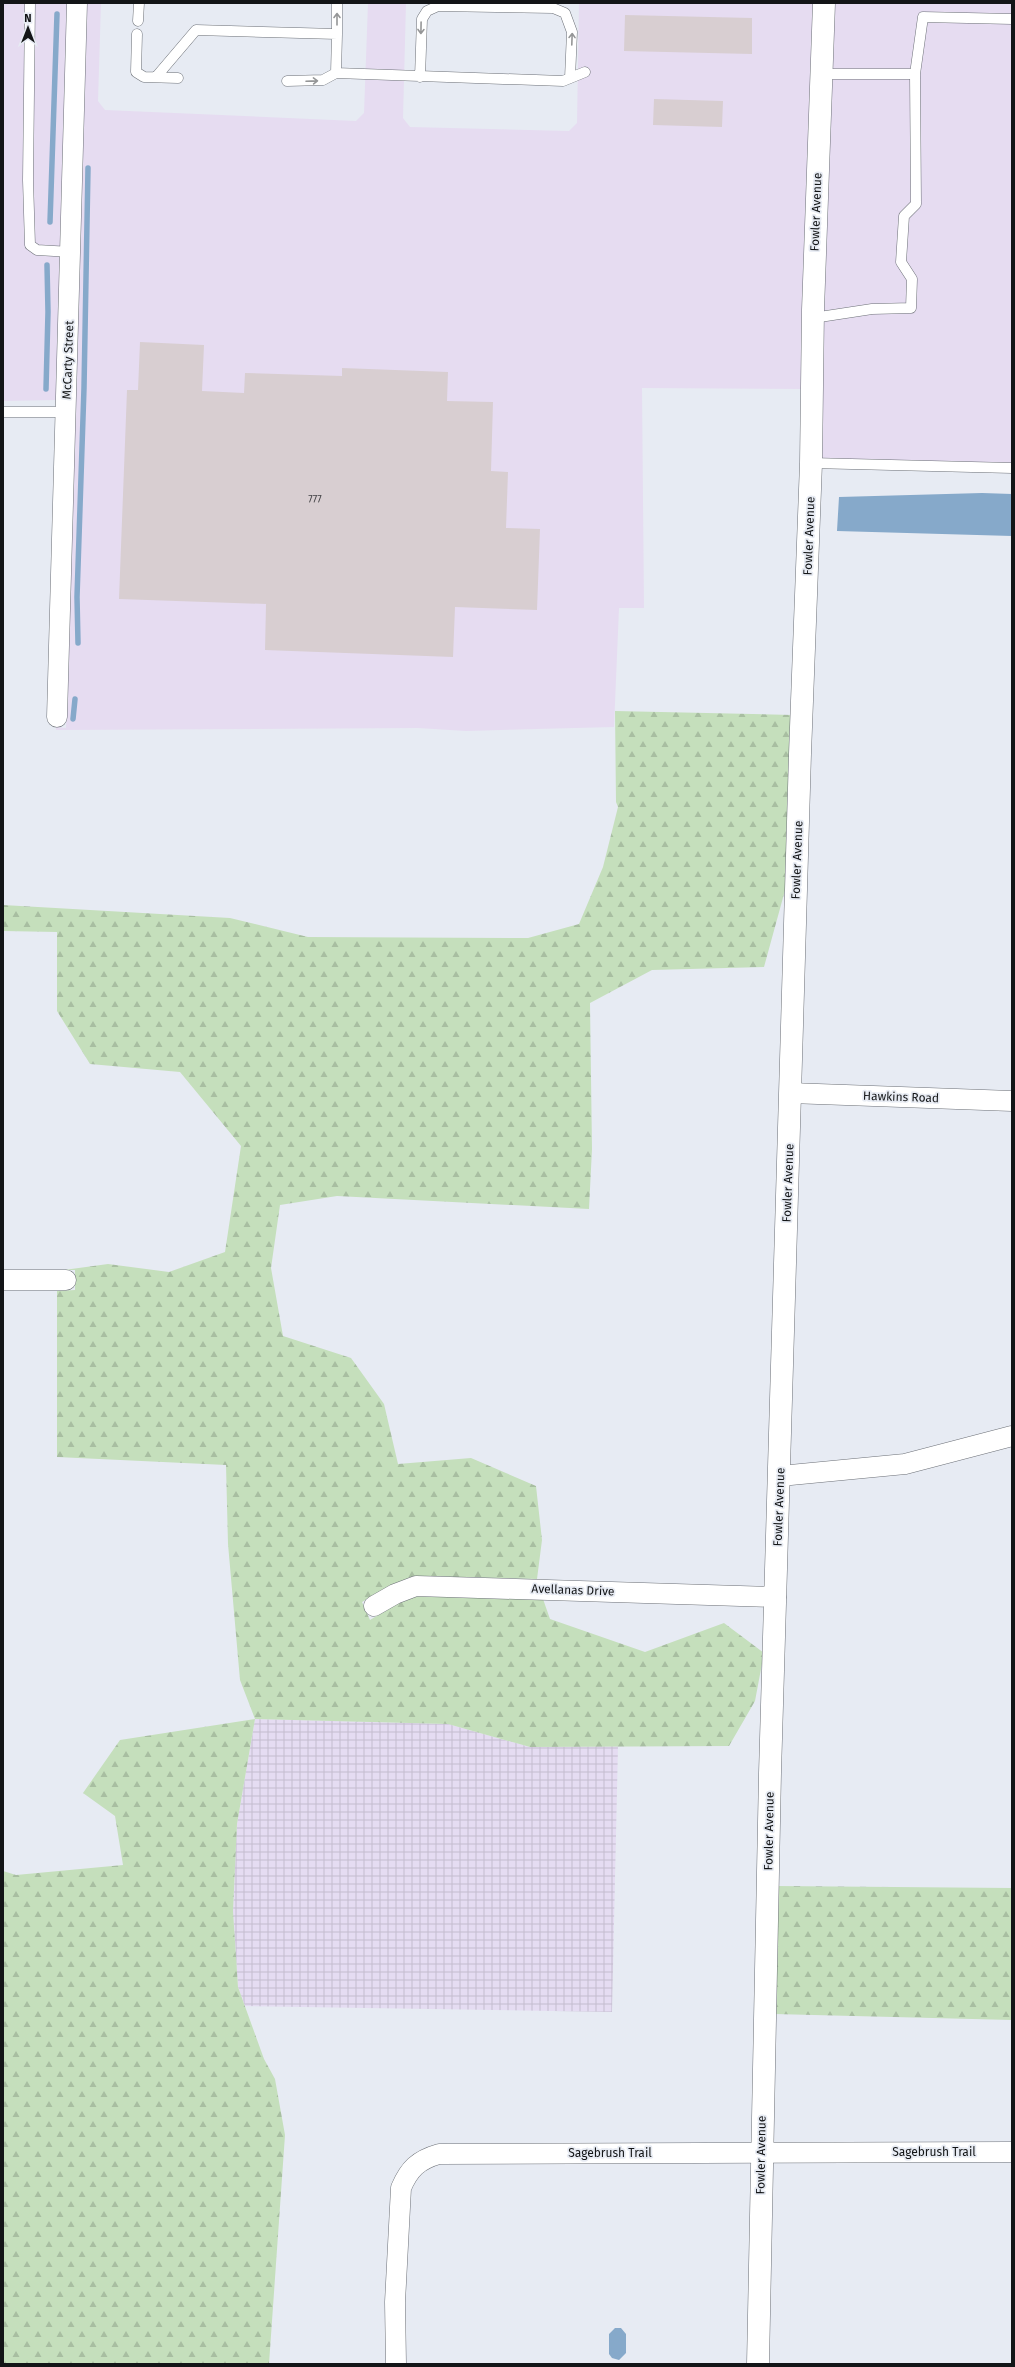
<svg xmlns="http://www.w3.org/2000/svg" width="1015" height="2367" font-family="'Fira Sans',sans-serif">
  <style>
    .commercial { fill: #e6dcf1 }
    .industrial { fill: url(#industrial-grid) }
    .forest { fill: url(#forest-firs) }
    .water { fill: #86a9ca }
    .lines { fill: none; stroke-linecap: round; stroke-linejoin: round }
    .stream { stroke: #86a9ca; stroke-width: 5.5 }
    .building { fill: #d8ced1 }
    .lane-casing { stroke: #6c7077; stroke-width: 11 }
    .street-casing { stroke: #6c7077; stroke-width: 21 }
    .secondary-casing { stroke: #6c7077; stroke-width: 23 }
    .lane { stroke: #fff; stroke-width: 10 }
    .street { stroke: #fff; stroke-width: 20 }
    .secondary { stroke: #fff; stroke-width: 22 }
    .oneway { stroke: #959697 }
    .labels { text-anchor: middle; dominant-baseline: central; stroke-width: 3.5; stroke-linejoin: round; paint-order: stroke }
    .number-label { font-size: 10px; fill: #444346 }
    .street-label { font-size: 12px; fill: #131517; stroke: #e7ebf3 }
  </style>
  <defs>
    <pattern id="industrial-grid" width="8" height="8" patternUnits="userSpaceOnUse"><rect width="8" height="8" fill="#e5dcf2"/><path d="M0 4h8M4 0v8" fill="none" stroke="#c4bccf"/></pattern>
    <pattern id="forest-firs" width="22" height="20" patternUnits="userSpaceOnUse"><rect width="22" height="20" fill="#c5dfbc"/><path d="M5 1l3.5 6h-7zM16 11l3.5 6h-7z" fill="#a8bea1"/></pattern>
  </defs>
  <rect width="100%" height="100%" fill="#e7ebf3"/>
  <path class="commercial" d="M3 3H68L56 400 3 401Z
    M86 3H101L98 101 105 110 356 121 364 113 368 3H406L403 118 410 127 569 131 577 123 579 3H815L803 389 642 388 644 608H619L614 727 466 731 418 728 56 730V727L66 728Z
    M833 3H1012V470L820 465 822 310Z"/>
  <path class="industrial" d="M255 1719 448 1724 530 1747 618 1746 612 2012 245 2006 238 1987 233 1911 237 1824Z"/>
  <path class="forest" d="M615 711 793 715 787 883 764 967 652 970 590 1003 592 1149 589 1209 337 1196 280 1205 271 1268 283 1336 351 1358 384 1404 398 1464 471 1458 536 1486 542 1540 537 1579 416 1576 391 1585 362 1602 370 1620 398 1603 417 1596 543 1599 550 1619 645 1652 724 1623 764 1653 755 1701 729 1746 530 1747 448 1724 255 1719 237 1824 233 1911 238 1987 264 2059 275 2079 285 2135 269 2364H3V1871L16 1875 123 1865 115 1816 83 1793 120 1740 255 1719 240 1680 228 1544 226 1465 57 1457V1291L75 1290V1270H64L108 1264 169 1272 225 1252 241 1146 180 1072 90 1064 57 1011V932L3 931V905L230 918 308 937 528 938 579 924 603 867 618 807 616 802Z
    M777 1886 1012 1888V2020L774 2014Z"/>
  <path class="water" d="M982 493 1012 494V536L837 531 839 497Z
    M615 2328H621L626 2334V2353L619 2360 612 2358 609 2354V2334Z"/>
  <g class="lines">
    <path class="stream" d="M50 222 57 14
      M46 389 48 312 47 265
      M78 643 77 597 84 388 88 168
      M73 719 75 699"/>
  </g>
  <path class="building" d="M625 15 752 18V54L624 51Z
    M654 99 723 101 722 127 653 125Z
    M140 342 204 345 202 391 244 393 245 373 342 376V368L448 372 447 401 493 402 491 471 508 472 506 528 540 529 537 610 455 607 453 657 265 650 266 604 119 599 127 390H138Z"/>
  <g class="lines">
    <defs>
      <path id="lane" d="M30 3 28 180 30 245 37 250 71 252
        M138 21 139 3
        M137 34 136 72 144 77 178 78
        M337 34V3
        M915 74 923 17 1012 19
        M156 77 196 30 337 34 336 73 563 81 585 72
        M420 77 422 19 427 11 438 6 553 8 565 13 572 32 570 78
        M287 81 323 80 336 73
        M813 318 872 309 911 308 912 279 901 262 904 216 916 204 915 74H821
        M3 412H66
        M811 463 1012 468"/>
      <path id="street" d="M57 717 77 3
        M790 1093 1012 1101
        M3 1280H66
        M780 1476 905 1464 1012 1436
        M374 1606 395 1594 416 1586 776 1597
        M396 2364 395 2302 401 2188C409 2169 418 2160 439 2154L1012 2152"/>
      <path id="secondary" d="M758 2364 770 1773 800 754 811 463 813 310 824 3"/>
    </defs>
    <use href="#lane" class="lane-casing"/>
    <use href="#street" class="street-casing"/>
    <use href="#secondary" class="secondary-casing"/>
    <use href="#lane" class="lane"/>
    <use href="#street" class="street"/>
    <use href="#secondary" class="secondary"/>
  </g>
  <defs><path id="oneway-shaft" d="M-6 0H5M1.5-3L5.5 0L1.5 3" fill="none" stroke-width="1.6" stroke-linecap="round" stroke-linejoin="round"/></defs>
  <g class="oneway">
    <use href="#oneway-shaft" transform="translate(337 19) rotate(-90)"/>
    <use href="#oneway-shaft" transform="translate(421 28) rotate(91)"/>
    <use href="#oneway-shaft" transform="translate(572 39) rotate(-88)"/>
    <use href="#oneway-shaft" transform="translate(312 81) rotate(-2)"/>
  </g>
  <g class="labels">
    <g class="number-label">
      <text x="315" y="500">777</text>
    </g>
    <g class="street-label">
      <text transform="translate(816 212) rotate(-88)">Fowler Avenue</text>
      <text transform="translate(68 360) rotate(-88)">McCarty Street</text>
      <text transform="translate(809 536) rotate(-88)">Fowler Avenue</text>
      <text transform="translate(797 860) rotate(-88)">Fowler Avenue</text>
      <text transform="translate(901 1097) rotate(2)">Hawkins Road</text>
      <text transform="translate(788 1183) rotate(-88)">Fowler Avenue</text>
      <text transform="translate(779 1507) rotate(-88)">Fowler Avenue</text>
      <text transform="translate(573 1590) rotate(2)">Avellanas Drive</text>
      <text transform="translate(769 1831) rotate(-89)">Fowler Avenue</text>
      <text x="934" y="2152">Sagebrush Trail</text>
      <text x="610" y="2153">Sagebrush Trail</text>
      <text transform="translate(761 2155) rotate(-89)">Fowler Avenue</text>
    </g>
  </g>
  <rect width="1015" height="2367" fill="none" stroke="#131517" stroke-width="8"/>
  <g transform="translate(28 28)" stroke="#e7ebf3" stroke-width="3" paint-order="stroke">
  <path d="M0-3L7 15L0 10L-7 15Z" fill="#131517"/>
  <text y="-6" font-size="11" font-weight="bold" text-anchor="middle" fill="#131517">N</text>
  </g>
</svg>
